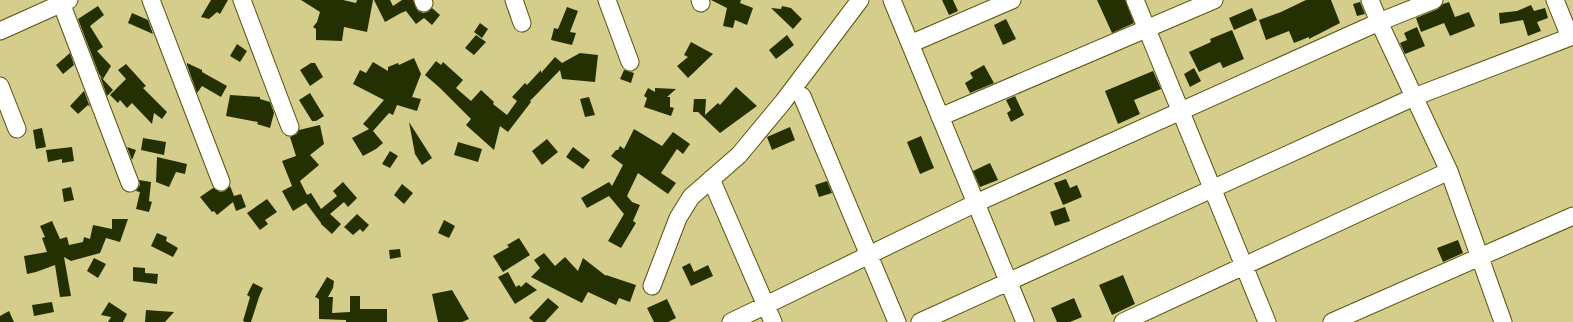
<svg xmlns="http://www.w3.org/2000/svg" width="1573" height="322" font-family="Roboto,sans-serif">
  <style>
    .building { fill: #253002 }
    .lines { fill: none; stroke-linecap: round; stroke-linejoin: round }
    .minor-casing { stroke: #59510d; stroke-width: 19 }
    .minor { stroke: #fff; stroke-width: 17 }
  </style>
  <rect width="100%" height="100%" fill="#d5cd8c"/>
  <path class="building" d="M211 0H228L220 14 217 12 209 19 201 17Z
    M301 0H343L356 3 357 0H373L367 32 344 27 342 41 316 40V29L313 27 317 22 320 12Z
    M374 0H390L393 6 402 0H413L415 6 418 11 423 13 428 12 432 8 440 15 432 25 424 18 416 24 406 11 401 13 385 22Z
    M711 0H741L740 3 753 8 747 25 735 20 733 28 723 26 727 8Z
    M942 0H953L958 11 949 15Z
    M1097 0H1125L1134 23 1112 33Z
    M1306 0H1331L1340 23 1309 39V37L1294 43 1289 31 1266 40 1259 20 1281 12Z
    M1360 2 1365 14 1357 16 1353 4Z
    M1449 2 1455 17 1469 12 1475 26 1450 36 1444 23 1421 32 1416 18 1438 9 1443 4Z
    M1531 5 1534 11 1545 8 1548 18 1537 22 1541 31 1528 36 1523 20 1500 24 1499 13 1517 11Z
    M98 6 104 15 90 26 103 47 97 51 111 66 103 79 99 74 78 19Z
    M782 6 791 8 802 19 793 29 771 8 781 9Z
    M567 7 578 11 570 32 576 33 572 45 551 40 554 28 558 29Z
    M1252 8 1257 20 1234 30 1229 18Z
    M132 13 148 20 153 34 128 23Z
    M1006 19 1016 39 1003 45 994 25Z
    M480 23 488 29 482 38 474 32Z
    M1417 27 1425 46 1405 54 1400 43 1407 40 1404 33Z
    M1232 30 1244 59 1223 68 1220 62 1199 72 1189 52 1211 42 1210 39Z
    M476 35 486 42 474 55 465 48Z
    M787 35 794 45 776 59 769 50Z
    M691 42 713 54 688 78 677 66 688 57 684 55Z
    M237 44 247 51 240 62 230 56Z
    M70 53 74 65 63 74 56 65Z
    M580 53 598 55 595 82 562 79 560 70 530 101 531 102 508 132 500 126 494 150 466 125 471 119 440 88 425 75 436 61 441 65 443 62 463 80 456 88 471 101 481 90 494 102 493 104 507 115 517 101 512 97 525 83 527 85 541 70V73L555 57 562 63Z
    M414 58 421 74 412 97 421 99 417 111 397 105 393 115 389 113 373 131 383 143 376 149 363 156 352 138 369 129 363 124 384 100 353 84 360 70 366 73 373 62 388 71V67L398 63 399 65Z
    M187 63 202 70V72L227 86 221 97 202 86 197 93 187 65Z
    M311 63H315L323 77 310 86 300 70Z
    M126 64 146 86 143 88 167 112 162 119 154 113 152 124 132 103 127 108 120 100 118 103 110 95 126 79 118 70Z
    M984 65 994 83 970 93 965 83 973 78 970 73Z
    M1194 68 1201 81 1190 87 1184 74Z
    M624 70 634 73 631 83 620 79Z
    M1153 71 1161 89 1134 100 1140 114 1118 124 1105 91Z
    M100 76 113 90 107 96Z
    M736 87 757 106 720 133 698 112H693L694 99H706L705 115 718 103 720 105Z
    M648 88 655 92V88L676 89 667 97H670V107L674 108 671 116 644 107 647 98 644 96Z
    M84 91 90 107 88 105 78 114 70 106Z
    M310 93 324 116 316 121H312L299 100Z
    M230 95 260 97V99L270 102 274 113 270 128 257 124 258 122 226 116Z
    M1015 96 1024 115 1011 122 1007 113 1011 110 1006 100Z
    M589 97 595 115 585 117 580 99Z
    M409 122 432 158 422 165 415 154Z
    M320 125 324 144 310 155 319 165 300 181 307 195 311 193 321 209 337 196 333 191 343 182 357 198 348 207 344 202 330 214 341 224 332 234 321 224V223L306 203 293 211 282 191 292 186 282 161 296 156 290 137 297 134 299 130Z
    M790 127 795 140 772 150 767 137Z
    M42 128 46 147 36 149 33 130Z
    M634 129 662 146 673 132 690 144 683 154 677 149 661 173 676 183 668 194 638 173 627 196 632 202 640 205 633 221 636 223 621 248 608 241 624 214 609 196 587 208 581 198 609 182 612 186 623 165 611 156 616 150H618L620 146 624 149Z
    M921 136 934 168 920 174 907 142Z
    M143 138 166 142 164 155 141 150Z
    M547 139 558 152 542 165 532 151Z
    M458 142 482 149 478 162 454 155Z
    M72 147 74 161 62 163V159L48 162 46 150Z
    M127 147 136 150 132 160Z
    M573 147 590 160 583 169 566 157Z
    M390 151 398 156 390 168 382 164Z
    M157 157 187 164 185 174 176 172 169 187 156 182Z
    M990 163 998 180 980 187 973 171Z
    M1066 179 1070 188 1077 185 1082 197 1063 205 1054 183Z
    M139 180 151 182 149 201 152 202 149 212 136 209 140 192 136 191 140 185Z
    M827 181 832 193 819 197 815 185Z
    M402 184 413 193 404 204 394 195Z
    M230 186 234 196 241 194 246 207 236 211 233 202 217 215 214 211 212 212 200 197 213 188 220 192 225 191Z
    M71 187 74 200 64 202 62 189Z
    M267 199 277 212 265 220 268 224 260 230 247 213Z
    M1065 207 1070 221 1055 226 1050 212Z
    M357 214 369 225 363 232 360 229 353 235 344 227Z
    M112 219H128L120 242 106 238 100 253 71 261 64 257 71 296 60 297 55 265 36 272 27 274 24 256 47 252 42 238 45 237 40 226 52 221 60 239 67 237 69 245 83 242 84 237 90 239 93 225 112 229Z
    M444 220 455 226 449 238 438 233Z
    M157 233 167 237 166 241 178 248 173 257 151 246Z
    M519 238 530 255 503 272 493 256 509 247 507 245Z
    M1458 240 1463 253 1443 262 1437 248Z
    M400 249 401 257 390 259 389 250Z
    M544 253 555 266 565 257 578 271 583 258 606 276V275L636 285 630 302 619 298 616 305 588 292 582 303 531 277 540 268 534 260Z
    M94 258 106 264 98 278 87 271Z
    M690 263 694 272 708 265 713 276 691 286 682 267Z
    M133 267 145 268V273L158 274 157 284 133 281Z
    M508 272 516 287 519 285 521 287 526 282 537 290 515 304 498 277Z
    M1123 275 1135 304 1112 315 1099 285Z
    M327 277 334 281 333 288 328 297H333L332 313 350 312V296H360V309H387V322H346V320L319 319V299L315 297Z
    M253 283 263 288 259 297 251 322H245L243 321 250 297 247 295Z
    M452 290 469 319 462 322H438L432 294Z
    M548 298 559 307 545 322H534L529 318Z
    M1074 298 1082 317 1070 322H1057L1051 308Z
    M667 299 676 318 668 322H654L647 308Z
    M52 302 54 312 34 316 32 305Z
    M109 302 127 314 123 322H108L111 317 101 315Z
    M146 310 174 312 165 322H145Z
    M9 311 14 322H0V316Z"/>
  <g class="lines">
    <defs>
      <path id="minor" d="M60 0 130 183
        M151 0 221 182
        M242 0 290 127
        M423 0 424 3
        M514 0 522 23
        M607 0 630 62
        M700 0 701 3
        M892 0 1025 322
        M1135 0 1267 322
        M1370 0 1379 22 1449 171 1503 322
        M1555 0 1570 37
        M0 31 69 0
        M910 44 1012 0
        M0 86 17 129
        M802 96 897 322
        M940 117 1214 0
        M711 179 773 322
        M652 286 678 218 691 197 739 155 783 102 860 0
        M731 322 976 203 1379 22 1434 0
        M920 322 1414 97 1573 36
        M1123 322 1449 171
        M1332 322 1573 216"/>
    </defs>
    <use href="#minor" class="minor-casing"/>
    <use href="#minor" class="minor"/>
  </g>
</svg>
